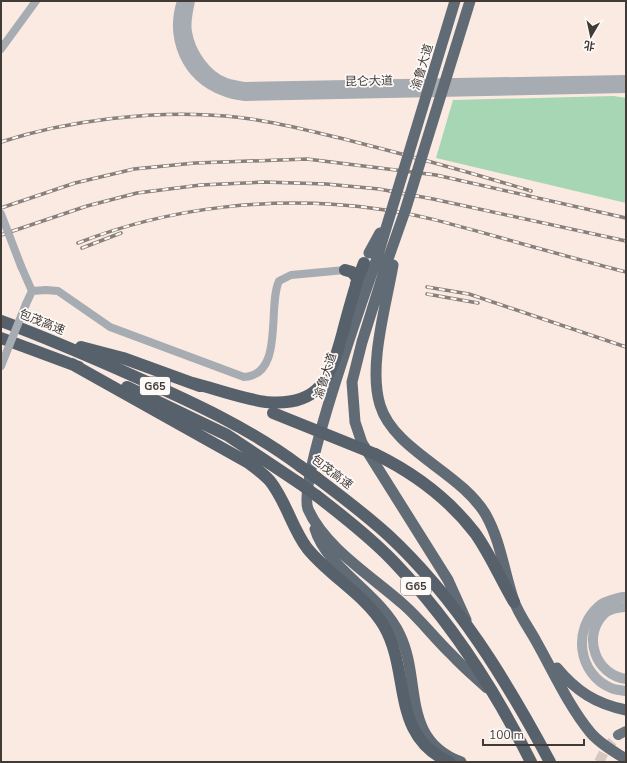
<svg xmlns="http://www.w3.org/2000/svg" width="627" height="763" font-family="'Nunito Sans','Noto Sans SC',sans-serif">
  <style>
    .park { fill: #a6d6b3 }
    .lines { fill: none; stroke-linecap: round; stroke-linejoin: round }
    .primary-tunnel { stroke: #d6c7bf; stroke-width: 10; stroke-dasharray: 10 5; stroke-linecap: butt }
    .minor { stroke: #a6acb1; stroke-width: 8 }
    .tertiary { stroke: #a6acb1; stroke-width: 10 }
    .primary { stroke: #6b757e; stroke-width: 10 }
    .trunk { stroke: #606b75; stroke-width: 11 }
    .motorway { stroke: #56616c; stroke-width: 12 }
    .rail-casing { stroke: #8a807a; stroke-width: 3.5 }
    .rail { stroke: #fefaf8; stroke-width: 2; stroke-dasharray: 6; stroke-linecap: butt }
    .minor-bridge { stroke: #a6acb1; stroke-width: 8 }
    .trunk-bridge { stroke: #606b75; stroke-width: 11 }
    .motorway-bridge { stroke: #56616c; stroke-width: 12 }
    .labels { text-anchor: middle; dominant-baseline: central; stroke-width: 3.5; stroke-linejoin: round; paint-order: stroke }
    .shield { fill: #fefaf8; stroke: #7a7471; stroke-width: 1 }
    .shield-label { font-size: 11px; font-weight: bold; fill: #413b37 }
    .street-label { font-size: 12px; fill: #413b37; stroke: #fefaf8 }
  </style>
  <rect width="100%" height="100%" fill="#fbeae1"/>
  <path class="park" d="M614 96 626 98V203L436 158 453 100Z"/>
  <g class="lines">
    <path class="primary-tunnel" d="M599 762 605 750 618 735"/>
    <path class="minor" d="M1 49 36 1
      M21 266 32 291 26 304
      M32 291 46 290 58 291 110 327 244 377C285 375 267 306 279 281L291 275 345 270"/>
    <path class="tertiary" d="M182 1C170 38 186 77 224 91 230 94 238 95 245 96L626 88
      M190 1C188 11 185 22 187 32 190 52 206 76 226 83 232 85 238 86 244 87L626 80
      M626 597H622C615 599 604 601 599 606 572 629 578 674 611 688 615 690 621 690 626 691
      M626 607C619 607 608 609 603 615 582 637 596 675 626 679"/>
    <path class="primary" d="M618 735 626 731"/>
    <path class="trunk" d="M377 258C364 297 297 481 308 509 325 548 373 577 404 605 421 620 435 639 452 655 463 667 475 677 487 688
      M387 262 362 342 352 382 355 422 362 443 448 580 466 620
      M393 265C386 306 368 366 380 405 394 451 461 472 486 515 501 542 504 572 514 601 519 615 529 628 536 641 553 671 568 705 590 732 599 743 614 752 626 759
      M315 529C327 569 380 593 400 635 422 681 400 739 461 762
      M557 668C576 691 596 704 626 710"/>
    <path class="motorway" d="M356 284 364 263
      M1 321C47 338 93 358 138 378 194 403 251 429 300 466
      M1 338 79 367
      M81 347 123 358 200 386
      M72 364 247 462C255 468 263 473 270 481 286 501 292 528 307 548 329 576 366 595 384 626 411 673 390 735 449 762
      M193 383C216 389 243 399 266 402 319 407 330 379 342 335 347 316 352 297 358 279L352 272 345 270
      M127 387 227 435 299 483
      M375 454C414 473 448 498 475 533 490 554 501 580 514 602
      M317 478C341 496 366 515 388 535 457 599 506 680 550 762
      M317 496C343 516 370 537 393 561 449 619 495 690 531 762"/>
    <defs>
      <path id="rail" d="M1 142C68 120 155 110 225 116 265 119 305 130 344 139 407 155 469 172 531 191
        M1 208 75 183 134 169 195 163 307 159 436 175 626 218
        M1 235 87 206 137 193 201 185 264 182 326 184 379 189 433 199 626 241
        M78 243C172 206 278 195 378 209 419 214 458 226 498 237 541 249 583 261 626 272
        M82 248 121 233
        M427 287 469 294 626 347
        M427 294 478 303"/>
    </defs>
    <use href="#rail" class="rail-casing"/>
    <use href="#rail" class="rail"/>
    <path class="minor-bridge" d="M1 214 21 266
      M1 366 26 304"/>
    <path class="trunk-bridge" d="M369 253 380 233
      M377 258 455 1
      M387 262 405 211 470 1"/>
    <path class="motorway-bridge" d="M273 413 375 454
      M300 466 317 478
      M299 483 317 496"/>
  </g>
  <g class="labels">
    <g class="shield">
      <rect x="140" y="377" width="30" height="18" rx="3"/>
      <rect x="401" y="577" width="30" height="18" rx="3"/>
    </g>
    <g class="shield-label">
      <text x="155" y="386">G65</text>
      <text x="416" y="586">G65</text>
    </g>
    <g class="street-label">
      <text transform="translate(422 67) rotate(-73)">渝鲁大道</text>
      <text transform="translate(369 81) rotate(-1)">昆仑大道</text>
      <text transform="translate(42 322) rotate(22)">包茂高速</text>
      <text transform="translate(325 376) rotate(-72)">渝鲁大道</text>
      <text transform="translate(332 472) rotate(37)">包茂高速</text>
    </g>
  </g>
  <rect width="627" height="763" fill="none" stroke="#413b37" stroke-width="4"/>
  <g transform="translate(591 36) rotate(189)" stroke="#fefaf8" stroke-width="3" paint-order="stroke">
  <path d="M0-3L7 15L0 10L-7 15Z" fill="#413b37"/>
  <text y="-6" font-size="11" font-weight="bold" text-anchor="middle" fill="#413b37">北</text>
  </g>
  <path d="M483 739v6h101v-6" fill="none" stroke="#413b37" stroke-width="2"/>
  <text x="489" y="739" font-size="12" fill="#413b37" stroke="#fefaf8" stroke-width="3" paint-order="stroke">100 m</text>
</svg>
